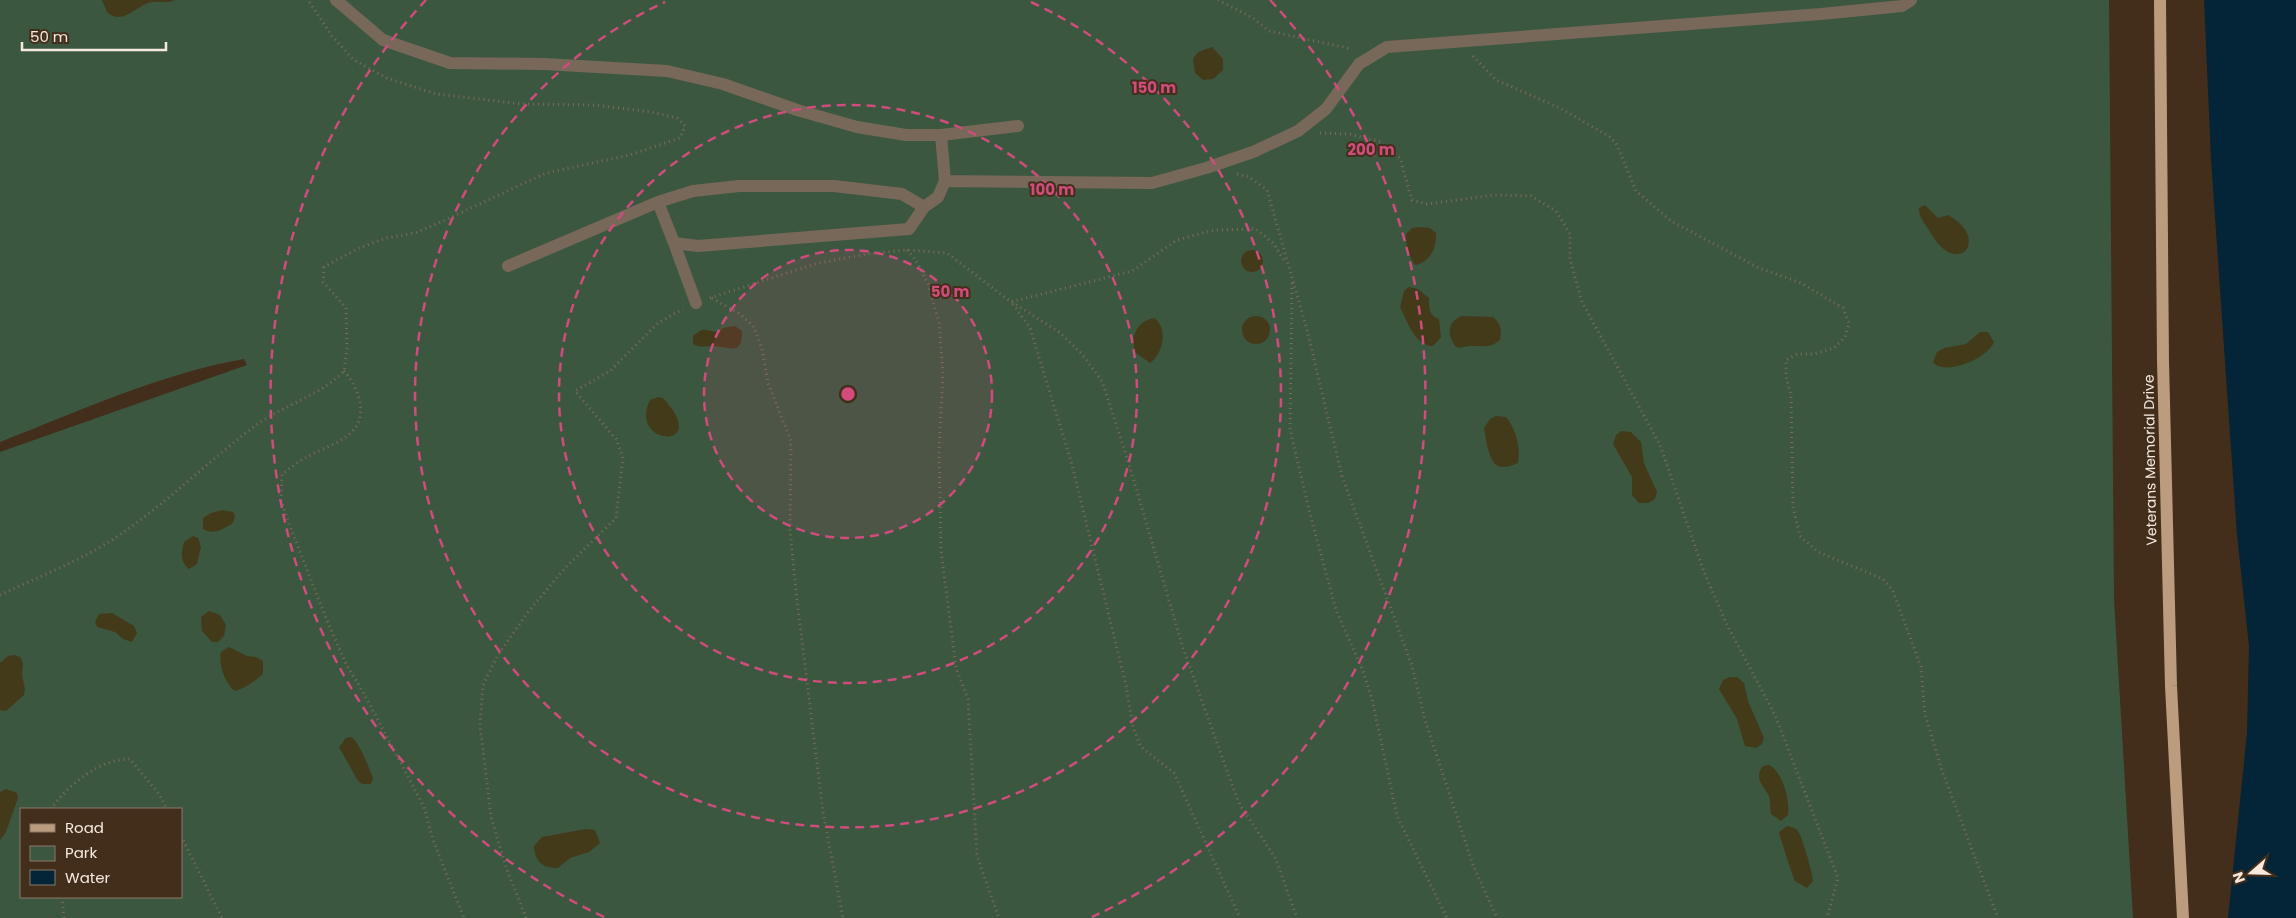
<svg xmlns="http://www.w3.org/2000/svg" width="2296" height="918" font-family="Poppins,sans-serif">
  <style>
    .green { fill: #3c5740; fill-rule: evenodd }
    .sand { fill: #433a1a }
    .water { fill: #042438 }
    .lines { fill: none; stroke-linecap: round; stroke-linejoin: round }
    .path { stroke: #7d6b5b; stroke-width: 3; stroke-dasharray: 1 4; stroke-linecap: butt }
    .minor { stroke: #78685a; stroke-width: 12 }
    .major { stroke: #bc9c7f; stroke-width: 12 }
    .ring { fill: none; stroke: #cf4c7c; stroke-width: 2.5; stroke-dasharray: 9 6 }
    .labels { text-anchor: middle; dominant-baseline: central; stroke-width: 4; stroke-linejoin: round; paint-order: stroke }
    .street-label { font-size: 14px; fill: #f7e9de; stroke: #422e1b }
    .centre { fill: #cf4c7c; stroke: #422e1b; stroke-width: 2.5 }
    .ring-label { font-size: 15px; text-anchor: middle; font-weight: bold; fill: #cf4c7c; stroke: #422e1b; stroke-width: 4; stroke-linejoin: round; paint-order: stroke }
  </style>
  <rect width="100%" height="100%" fill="#422e1b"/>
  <path class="green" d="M0 0H2109L2114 599 2133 918H0V452L247 365 244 359C159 374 80 411 0 442ZM21 809H181V897H21Z"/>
  <path class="sand" d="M102 0H175C168 4 159 1 151 2 136 6 122 26 107 12Z
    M1212 47 1223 59V70L1213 79 1203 80 1195 73 1193 59 1198 52Z
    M1925 205 1938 218 1948 215C1992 239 1957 280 1930 232 1925 223 1919 219 1919 208Z
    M1421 227 1430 228 1436 233C1437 247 1430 263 1415 265 1408 255 1406 246 1406 234L1412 228Z
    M1241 261a11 11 0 1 1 22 0a11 11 0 1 1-22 0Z
    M1409 287 1418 289 1429 298C1429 308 1429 316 1439 319L1441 337 1433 346C1415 346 1407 321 1400 307L1404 291Z
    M1462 316 1493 317C1501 324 1502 330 1500 340 1490 348 1486 346 1474 346 1466 345 1462 350 1455 346 1447 335 1447 321 1462 316Z
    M1242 330a14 14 0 1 1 28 0a14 14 0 1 1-28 0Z
    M1154 318C1168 327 1164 353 1150 363L1136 353C1129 337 1137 321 1154 318Z
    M735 326 742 331C743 356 729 347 713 346 706 346 700 348 693 344V336C706 325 705 332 719 332L723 328Z
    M1980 332H1988L1994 342C1988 358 1945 377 1933 362L1937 352 1944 348 1966 344Z
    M658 397 663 398C713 451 627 447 650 400Z
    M1496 416 1506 417C1516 429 1521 448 1518 463 1513 465 1504 469 1498 466 1488 461 1486 438 1484 428L1490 419Z
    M1621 431 1631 432 1641 442 1644 463 1657 492 1655 499 1649 503H1639L1632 495V477L1613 444 1616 435Z
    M223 510 233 512 235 516 233 523C225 528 213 536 203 529V518L211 513Z
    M193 536 198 538 201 547 197 564 189 569C180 562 181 552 184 542Z
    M209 611 220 615 226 625 224 636 218 642H212L202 631 201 617Z
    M112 613 134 626 137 633 132 642 123 639 115 632 97 627 95 622 99 614Z
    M229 647 247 656 256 657 263 661V674C255 681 246 688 235 691 225 684 218 663 221 652Z
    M15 655 20 657 23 663 22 675 25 689 24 695 6 711 0 710V663L8 656Z
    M1730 677H1737L1744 683 1748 701 1764 738 1762 744 1756 748 1745 746 1737 719 1719 689 1723 680Z
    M351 737C359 741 369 768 373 778L371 784H362L358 781 339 747 346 738Z
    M1769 765C1783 772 1790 801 1788 815L1781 821 1771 814C1770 808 1771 800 1768 794 1762 784 1754 777 1763 766Z
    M6 789 17 793 18 798 6 832 0 840V792Z
    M1787 826C1792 827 1795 828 1798 831 1803 839 1812 871 1813 881L1807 888 1795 881C1793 877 1779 834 1779 832Z
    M586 829 595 830 600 843 589 852 570 858 558 868C542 868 535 861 534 846L542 837Z"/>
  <path class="water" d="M2204 0H2296V918H2228L2247 733 2249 646 2237 535 2211 159Z"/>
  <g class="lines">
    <path class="path" d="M1218 0 1253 18 1269 31 1352 49
      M1473 56 1496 80 1560 108 1610 137 1617 145 1636 191 1671 221 1759 268 1801 283 1843 308 1849 323 1845 337 1834 348 1814 354H1797L1786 360V377L1791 395 1793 507 1800 536 1818 552 1883 579 1893 591 1921 667 1925 714 1941 768 1998 918
      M1320 133 1349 134 1380 142 1400 158 1412 200 1427 204 1494 195 1531 196 1556 211 1570 234V259L1582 302 1660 445 1704 572 1728 627 1775 715 1838 878 1827 918
      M1237 174 1249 177 1267 190 1307 330 1342 476 1412 666 1426 723 1473 865 1497 918
      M907 250 915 259 928 284 939 323 943 374 939 450 941 550 956 668 968 699 977 856 999 918
      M1292 283 1290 429 1310 514 1336 610 1363 671 1372 699 1397 816 1447 918
      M710 298 815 264 866 254 907 250 947 253 1011 302 1132 271 1177 240 1214 230 1256 229 1274 244 1285 262
      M712 298 740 314 754 327 762 349 768 383 791 441 790 529 796 592 823 812 843 918
      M1012 302 1059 332 1081 353 1102 381 1129 464 1183 648 1231 782 1240 805 1276 859 1297 918
      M1013 304 1030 328 1071 461 1126 685 1133 727 1141 747 1174 773 1240 918
      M344 371C356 384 368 411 355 428 344 443 320 449 305 458 297 462 290 469 282 474L281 500 292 532 326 618 346 664 363 692 424 807 433 840 464 918
      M0 595C38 577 80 561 115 538 165 505 207 462 255 426 283 405 320 396 344 371L347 348 346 308 323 282 324 267 359 248 386 238 415 233 441 222 546 173 630 155 680 138 685 126 677 118 651 112 595 105 522 104 436 94 387 78 354 60 332 36 308 0
      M51 809C68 785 99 759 130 759L159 794 167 809
      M181 836 222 918
      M62 897 64 918
      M526 918 506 867 491 817 480 725 483 685 498 655 528 612 565 568 616 518 623 457 616 439 575 391 610 371 658 323 683 309"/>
    <path class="minor" d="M336 0 383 40 450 63 544 64 667 71 723 84 797 110 857 127 906 135H941L1018 126
      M941 135 945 181 1152 183 1206 168 1253 152 1298 131 1326 109 1359 64 1387 47 1821 14 1902 6 1911 0
      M658 202 674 243 698 246 909 229 924 207 938 197 945 181
      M674 243 696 303
      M508 266 658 202 693 191 739 186H834L902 194 924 207"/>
    <path class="major" d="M2160 0 2163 361 2171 686 2183 918"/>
  </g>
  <circle cx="848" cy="394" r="144" fill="#cf4c7c" fill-opacity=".12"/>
  <g class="ring">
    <circle cx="848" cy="394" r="144"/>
    <circle cx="848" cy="394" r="289"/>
    <path d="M1031 2A433 433 0 1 1 665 2"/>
    <path d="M604 917A577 577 0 0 1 426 0M1270 0A577 577 0 0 1 1092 917"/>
  </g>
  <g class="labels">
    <g class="street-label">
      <text transform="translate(2150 460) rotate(-91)">Veterans Memorial Drive</text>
    </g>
  </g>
  <circle cx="848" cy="394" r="8" class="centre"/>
  <g class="ring-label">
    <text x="1154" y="93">150 m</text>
    <text x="1371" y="155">200 m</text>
    <text x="1052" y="195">100 m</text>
    <text x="950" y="297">50 m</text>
  </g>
  <rect x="20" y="808" width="162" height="90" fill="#422e1b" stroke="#8a7969"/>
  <rect x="30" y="824" width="25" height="8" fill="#bc9c7f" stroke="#8a7969"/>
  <text x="65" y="833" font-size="15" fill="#f7e9de">Road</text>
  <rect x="30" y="846" width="25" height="15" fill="#3c5740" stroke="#8a7969"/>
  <text x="65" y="858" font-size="15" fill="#f7e9de">Park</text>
  <rect x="30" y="870" width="25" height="15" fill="#042438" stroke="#8a7969"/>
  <text x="65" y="883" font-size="15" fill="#f7e9de">Water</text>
  <g transform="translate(2251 873) rotate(250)" stroke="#422e1b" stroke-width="4" paint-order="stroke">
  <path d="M0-4L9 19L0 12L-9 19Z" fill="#f7e9de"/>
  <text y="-8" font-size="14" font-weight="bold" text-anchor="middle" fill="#f7e9de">N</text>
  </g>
  <path d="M22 42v8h144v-8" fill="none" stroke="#f7e9de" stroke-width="2.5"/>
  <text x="30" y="42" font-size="15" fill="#f7e9de" stroke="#422e1b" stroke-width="4" paint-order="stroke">50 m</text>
</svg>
